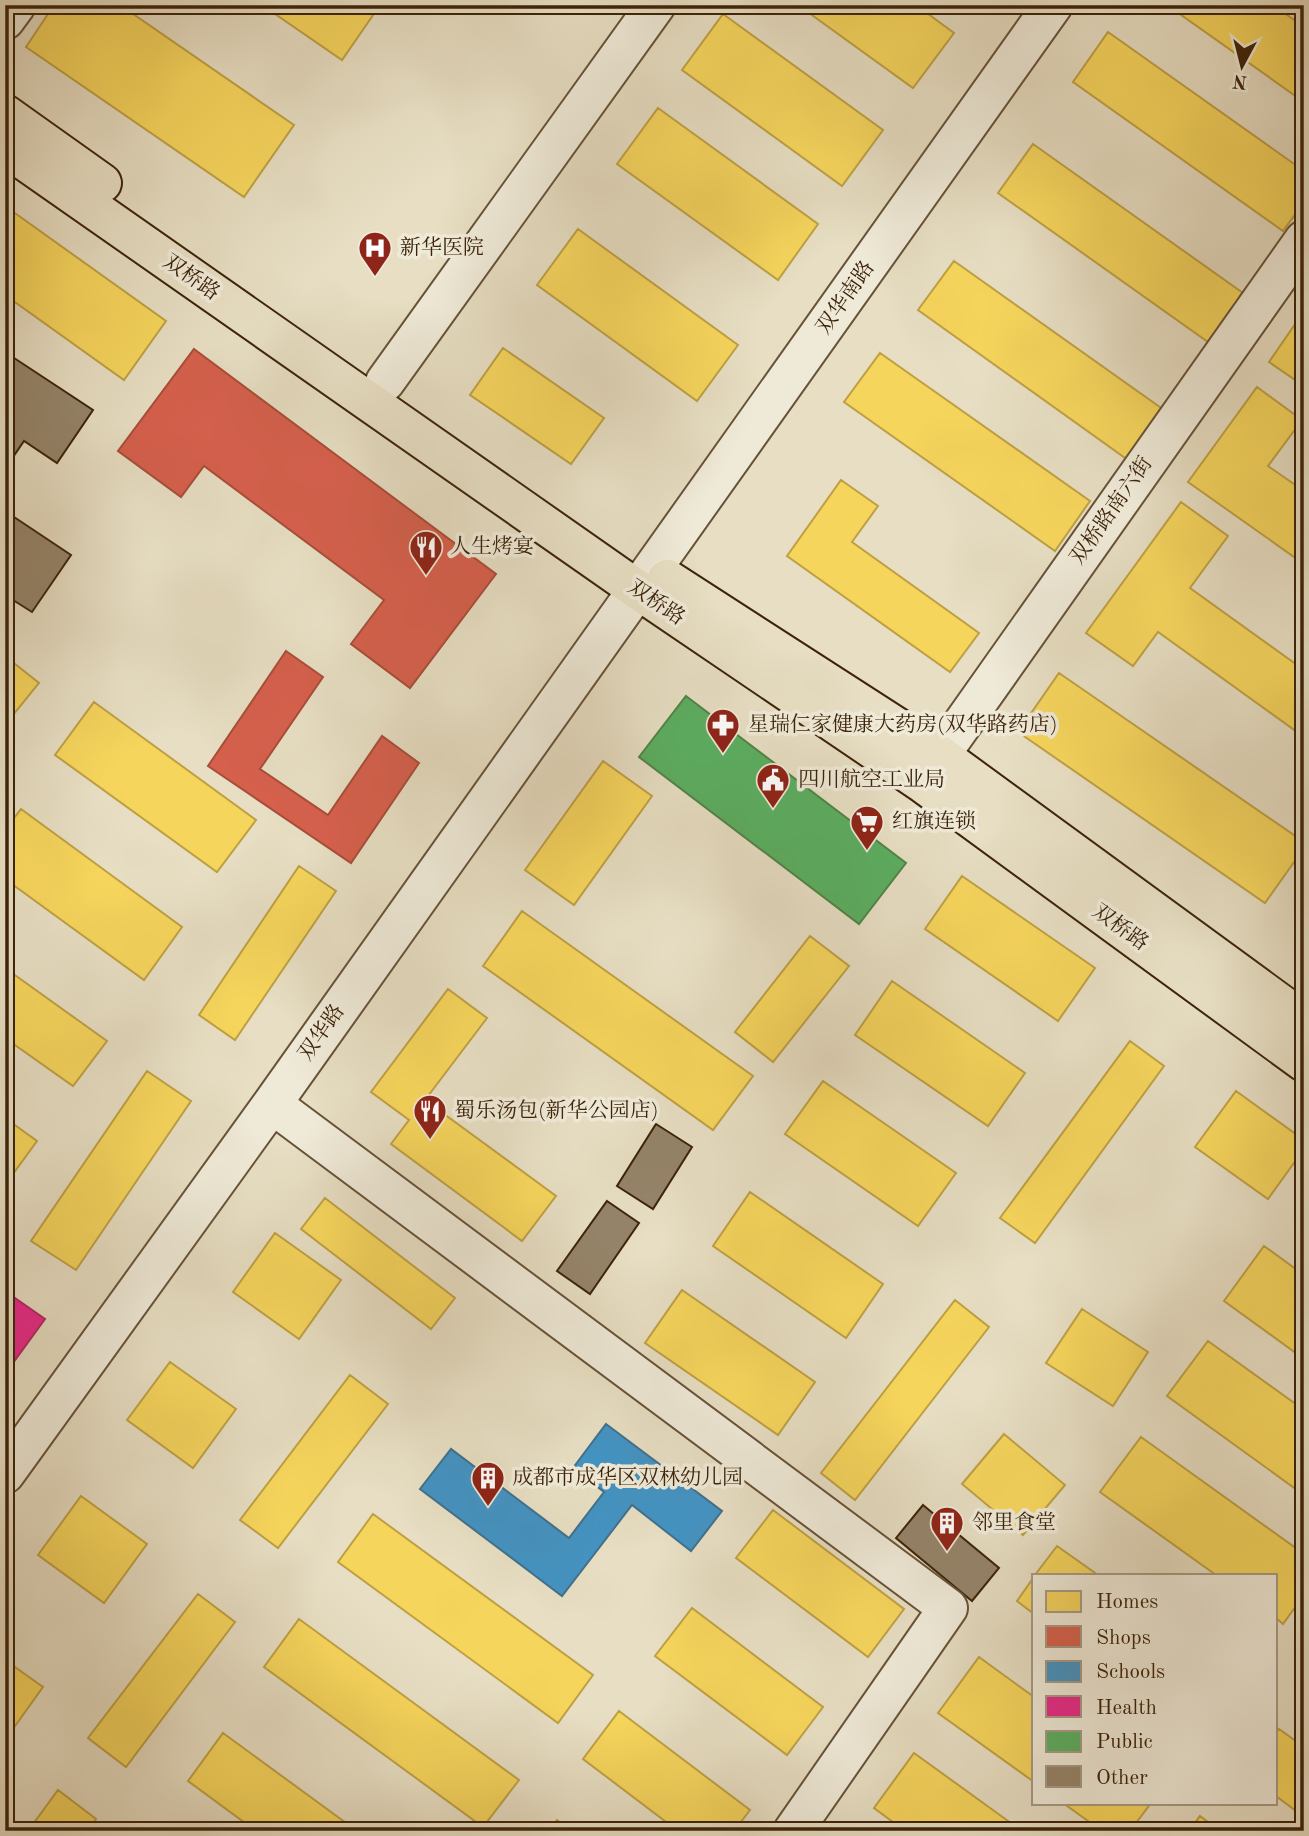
<svg xmlns="http://www.w3.org/2000/svg" width="1309" height="1836" font-family="'Old Standard TT','Noto Serif SC',serif">
  <style>
    .homes { fill: #f6d55c; stroke: #bea043; stroke-width: 2 }
    .shops { fill: #d6604d; stroke: #a84e39; stroke-width: 2 }
    .schools { fill: #4393c3; stroke: #41718b; stroke-width: 2 }
    .health { fill: #e7298a; stroke: #b42763; stroke-width: 2 }
    .public { fill: #5aae61; stroke: #518447; stroke-width: 2 }
    .building { fill: #95846a; stroke: #3c2309; stroke-width: 2 }
    .lines { fill: none; stroke-linecap: round; stroke-linejoin: round }
    .minor-casing { stroke: #675238; stroke-width: 42 }
    .major-casing { stroke: #3c2309; stroke-width: 42 }
    .minor { stroke: #efead8; stroke-width: 38 }
    .major { stroke: #e7dec3; stroke-width: 38 }
    .labels { text-anchor: middle; dominant-baseline: central; stroke-width: 7; stroke-linejoin: round; paint-order: stroke }
    .poi-label { font-size: 21px; fill: #3c2309; stroke: #efead8; text-anchor: start }
    .street-label { font-size: 21px; fill: #3c2309; stroke: #efead8 }
  </style>
  <rect width="100%" height="100%" fill="#e7dec3"/>
  <filter id="stains"><feTurbulence type="fractalNoise" baseFrequency=".00286" numOctaves="4"/><feColorMatrix values="0 0 0 0 .2 0 0 0 0 .09 0 0 0 0 .02 0 0 0 .5 -.17"/></filter>
  <radialGradient id="worn" r=".72"><stop offset=".6" stop-color="#630" stop-opacity="0"/><stop offset="1" stop-color="#630" stop-opacity=".3"/></radialGradient>
  <path class="homes" d="M54 5H120L294 125 244 197 26 47Z
    M262 5H380L342 60Z
    M798 5H916L954 33 913 88Z
    M1167 5H1273L1304 27V102Z
    M723 14 883 130 842 186 682 70Z
    M1108 32 1304 171V202L1283 231 1073 82Z
    M658 108 818 224 778 280 617 164Z
    M1033 144 1243 293 1208 342 998 193Z
    M5 206 166 321 124 380 5 295Z
    M578 229 738 345 697 401 537 285Z
    M954 261 1164 410 1128 460 918 310Z
    M1300 317 1304 320V386L1269 362Z
    M503 348 604 418 571 464 470 395Z
    M880 353 1090 501 1055 551 844 402Z
    M1257 387 1302 420 1268 466 1304 491V564L1188 482Z
    M841 480 878 506 852 542 979 633 950 672 787 556Z
    M1181 502 1228 536 1190 588 1304 670V737L1158 632 1133 666 1086 633Z
    M5 656 39 683 5 725Z
    M1059 673 1304 842V848L1265 903 1018 732Z
    M94 702 256 820 217 872 55 755Z
    M603 761 652 796 574 905 525 870Z
    M21 809 182 927 144 980 5 879V830Z
    M299 866 336 891 235 1040 199 1015Z
    M962 876 1095 968 1058 1021 925 929Z
    M522 911 753 1076 713 1130 483 966Z
    M810 936 849 966 773 1062 735 1032Z
    M5 968 107 1041 73 1086 5 1038Z
    M892 981 1025 1073 988 1126 855 1035Z
    M448 989 487 1018 425 1100 556 1196 522 1241 391 1144 409 1120 371 1092Z
    M1130 1041 1164 1066 1035 1243 1000 1218Z
    M147 1071 191 1101 76 1270 31 1241Z
    M823 1081 956 1173 918 1226 785 1134Z
    M1236 1091 1304 1140V1149L1268 1199 1195 1147Z
    M5 1118 37 1141 5 1185Z
    M750 1192 883 1284 846 1338 713 1246Z
    M325 1198 455 1298 431 1329 301 1229Z
    M275 1233 341 1280 299 1339 233 1292Z
    M1264 1246 1304 1275V1359L1224 1301Z
    M682 1290 815 1382 778 1435 645 1343Z
    M955 1300 989 1327 855 1500 821 1473Z
    M1082 1309 1148 1352 1113 1406 1046 1363Z
    M1208 1341 1304 1410V1495L1167 1396Z
    M170 1362 236 1409 193 1468 127 1420Z
    M350 1375 388 1404 278 1548 240 1520Z
    M1004 1434 1065 1485 1023 1535 962 1484Z
    M1141 1437 1304 1554V1595L1283 1624 1276 1618V1575H1216L1100 1492Z
    M81 1496 147 1544 104 1603 38 1555Z
    M773 1510 904 1609 868 1657 736 1558Z
    M373 1514 593 1675 558 1723 338 1562Z
    M1057 1546 1098 1575H1035Z
    M1034 1577V1614L1017 1601Z
    M198 1594 235 1622 126 1767 88 1738Z
    M692 1608 823 1707 787 1755 655 1656Z
    M299 1619 519 1780 483 1827 264 1667Z
    M979 1657 1034 1697V1782L938 1713Z
    M5 1660 43 1687 5 1740Z
    M619 1711 750 1810 734 1831H678L583 1759Z
    M1279 1729 1304 1747V1817L1276 1796V1733Z
    M223 1733 357 1831H256L188 1781Z
    M914 1753 1022 1831H905L874 1808Z
    M58 1790 96 1819 87 1831H28Z
    M1063 1803H1151L1130 1831H1102Z
    M1200 1816 1220 1831H1189Z
    M557 1820 572 1831H549Z"/>
  <path class="shops" d="M194 349 496 574 410 688 351 644 384 600 204 466 181 497 118 451Z
    M286 651 323 677 260 769 328 815 382 736 419 763 351 863 208 766Z"/>
  <path class="schools" d="M606 1424 722 1511 691 1551 632 1505 562 1596 420 1489 451 1449 569 1538 604 1492 573 1468Z"/>
  <path class="health" d="M5 1291 45 1319 5 1374Z"/>
  <path class="public" d="M686 696 906 863 859 924 639 757Z"/>
  <path class="building" d="M5 352 93 410 57 463 24 441 5 469Z
    M5 511 71 555 32 612 5 595Z
    M656 1124 692 1147 653 1209 617 1186Z
    M607 1201 639 1223 590 1294 557 1271Z
    M923 1505 999 1568 972 1601 896 1538Z"/>
  <g class="lines">
    <defs>
      <path id="minor" d="M5 20 16 5
        M385 382 656 5
        M922 781 1304 240
        M272 1104 948 1608 793 1831
        M5 1474 272 1104 1053 5"/>
      <path id="major" d="M5 114 102 183
        M5 147 638 590 921 782 1304 1062
        M667 579 940 755 1304 1021"/>
    </defs>
    <use href="#minor" class="minor-casing"/>
    <use href="#major" class="major-casing"/>
    <use href="#minor" class="minor"/>
    <use href="#major" class="major"/>
  </g>
  <defs>
    <symbol id="hospital-pin" viewBox="-11 -11 22 30"><path d="M0 17L-7.5 6A9.5 9.5 0 1 1 7.5 6Z" fill="#8f2418" stroke="#efead8"/><path d="M-5-5h3v3.5h4V-5h3V5h-3V1.5h-4V5h-3Z" fill="#fff"/></symbol>
    <symbol id="restaurant-pin" viewBox="-11 -11 22 30"><path d="M0 17L-7.5 6A9.5 9.5 0 1 1 7.5 6Z" fill="#8f2418" stroke="#efead8"/><path d="M-5-6h1v4h1v-4h1v4h1v-4h1v5L-1.5 .5V6h-2V.5L-5-1ZM5-6V6H3V1.5H1.5Q1.5-4 5-6Z" fill="#fff"/></symbol>
    <symbol id="pharmacy-pin" viewBox="-11 -11 22 30"><path d="M0 17L-7.5 6A9.5 9.5 0 1 1 7.5 6Z" fill="#8f2418" stroke="#efead8"/><path d="M-2-6h4v4h4v4h-4v4h-4v-4h-4v-4h4Z" fill="#fff"/></symbol>
    <symbol id="civic-pin" viewBox="-11 -11 22 30"><path d="M0 17L-7.5 6A9.5 9.5 0 1 1 7.5 6Z" fill="#8f2418" stroke="#efead8"/><path d="M-.6-6.5H3V-4.5H.6V-3L4-1V1h2V6H-6V1h2V-1L-.6-3ZM-1.2 2.5V6h2.4V2.5Z" fill="#fff"/></symbol>
    <symbol id="supermarket-pin" viewBox="-11 -11 22 30"><path d="M0 17L-7.5 6A9.5 9.5 0 1 1 7.5 6Z" fill="#8f2418" stroke="#efead8"/><path d="M-6-5.5h2.5l.6 2H6L4.5 2H-2.5L-4.4-4H-6ZM-1.5 3.2a1.3 1.3 0 1 0 .1 0ZM3 3.2a1.3 1.3 0 1 0 .1 0Z" fill="#fff"/></symbol>
    <symbol id="building-pin" viewBox="-11 -11 22 30"><path d="M0 17L-7.5 6A9.5 9.5 0 1 1 7.5 6Z" fill="#8f2418" stroke="#efead8"/><path d="M-4-6H4V6H1V3H-1V6H-4ZM-2.5-4.3h1.7v1.8h-1.7ZM.8-4.3h1.7v1.8H.8ZM-2.5-1h1.7V.8h-1.7ZM.8-1h1.7V.8H.8Z" fill="#fff"/></symbol>
  </defs>
  <g fill-rule="evenodd">
    <use href="#hospital-pin" x="356" y="229" width="38" height="52"/>
    <use href="#restaurant-pin" x="407" y="528" width="38" height="52"/>
    <use href="#pharmacy-pin" x="704" y="706" width="38" height="52"/>
    <use href="#civic-pin" x="754" y="761" width="38" height="52"/>
    <use href="#supermarket-pin" x="848" y="803" width="38" height="52"/>
    <use href="#restaurant-pin" x="411" y="1092" width="38" height="52"/>
    <use href="#building-pin" x="469" y="1459" width="38" height="52"/>
    <use href="#building-pin" x="928" y="1504" width="38" height="52"/>
  </g>
  <g class="labels">
    <g class="poi-label">
      <text x="400" y="248">新华医院</text>
      <text x="450" y="547">人生烤宴</text>
      <text x="748" y="725">星瑞仁家健康大药房(双华路药店)</text>
      <text x="798" y="780">四川航空工业局</text>
      <text x="892" y="822">红旗连锁</text>
      <text x="454" y="1111">蜀乐汤包(新华公园店)</text>
      <text x="512" y="1478">成都市成华区双林幼儿园</text>
      <text x="972" y="1523">邻里食堂</text>
    </g>
    <g class="street-label">
      <text transform="translate(191 278) rotate(35)">双桥路</text>
      <text transform="translate(846 298) rotate(-55)">双华南路</text>
      <text transform="translate(1112 511) rotate(-55)">双桥路南六街</text>
      <text transform="translate(656 603) rotate(34)">双桥路</text>
      <text transform="translate(1120 928) rotate(36)">双桥路</text>
      <text transform="translate(322 1033) rotate(-55)">双华路</text>
    </g>
  </g>
  <rect width="1309" height="1836" fill="none" stroke="#e7dec3" stroke-width="28"/>
  <rect x="7" y="7" width="1295" height="1822" fill="none" stroke="#3c2309" stroke-width="3.5"/>
  <rect x="14" y="14" width="1281" height="1808" fill="none" stroke="#3c2309" stroke-width="2"/>
  <rect x="1032" y="1574" width="245" height="231" fill="#efead8" stroke="#a79a85" stroke-width="2"/>
  <rect x="1046" y="1591" width="35" height="21" fill="#f6d55c" stroke="#a79a85" stroke-width="2"/>
  <text x="1096" y="1608" font-size="21" fill="#3c2309">Homes</text>
  <rect x="1046" y="1626" width="35" height="21" fill="#d6604d" stroke="#a79a85" stroke-width="2"/>
  <text x="1096" y="1644" font-size="21" fill="#3c2309">Shops</text>
  <rect x="1046" y="1661" width="35" height="21" fill="#4393c3" stroke="#a79a85" stroke-width="2"/>
  <text x="1096" y="1678" font-size="21" fill="#3c2309">Schools</text>
  <rect x="1046" y="1696" width="35" height="21" fill="#e7298a" stroke="#a79a85" stroke-width="2"/>
  <text x="1096" y="1714" font-size="21" fill="#3c2309">Health</text>
  <rect x="1046" y="1731" width="35" height="21" fill="#5aae61" stroke="#a79a85" stroke-width="2"/>
  <text x="1096" y="1748" font-size="21" fill="#3c2309">Public</text>
  <rect x="1046" y="1766" width="35" height="21" fill="#95846a" stroke="#a79a85" stroke-width="2"/>
  <text x="1096" y="1784" font-size="21" fill="#3c2309">Other</text>
  <g transform="translate(1242 66) rotate(187)" stroke="#efead8" stroke-width="5" paint-order="stroke">
  <path d="M0-5L12 26L0 18L-12 26Z" fill="#3c2309"/>
  <text y="-10" font-size="19" font-weight="bold" text-anchor="middle" fill="#3c2309">N</text>
  </g>
  <rect width="100%" height="100%" filter="url(#stains)"/>
  <rect width="100%" height="100%" fill="url(#worn)"/>
</svg>
